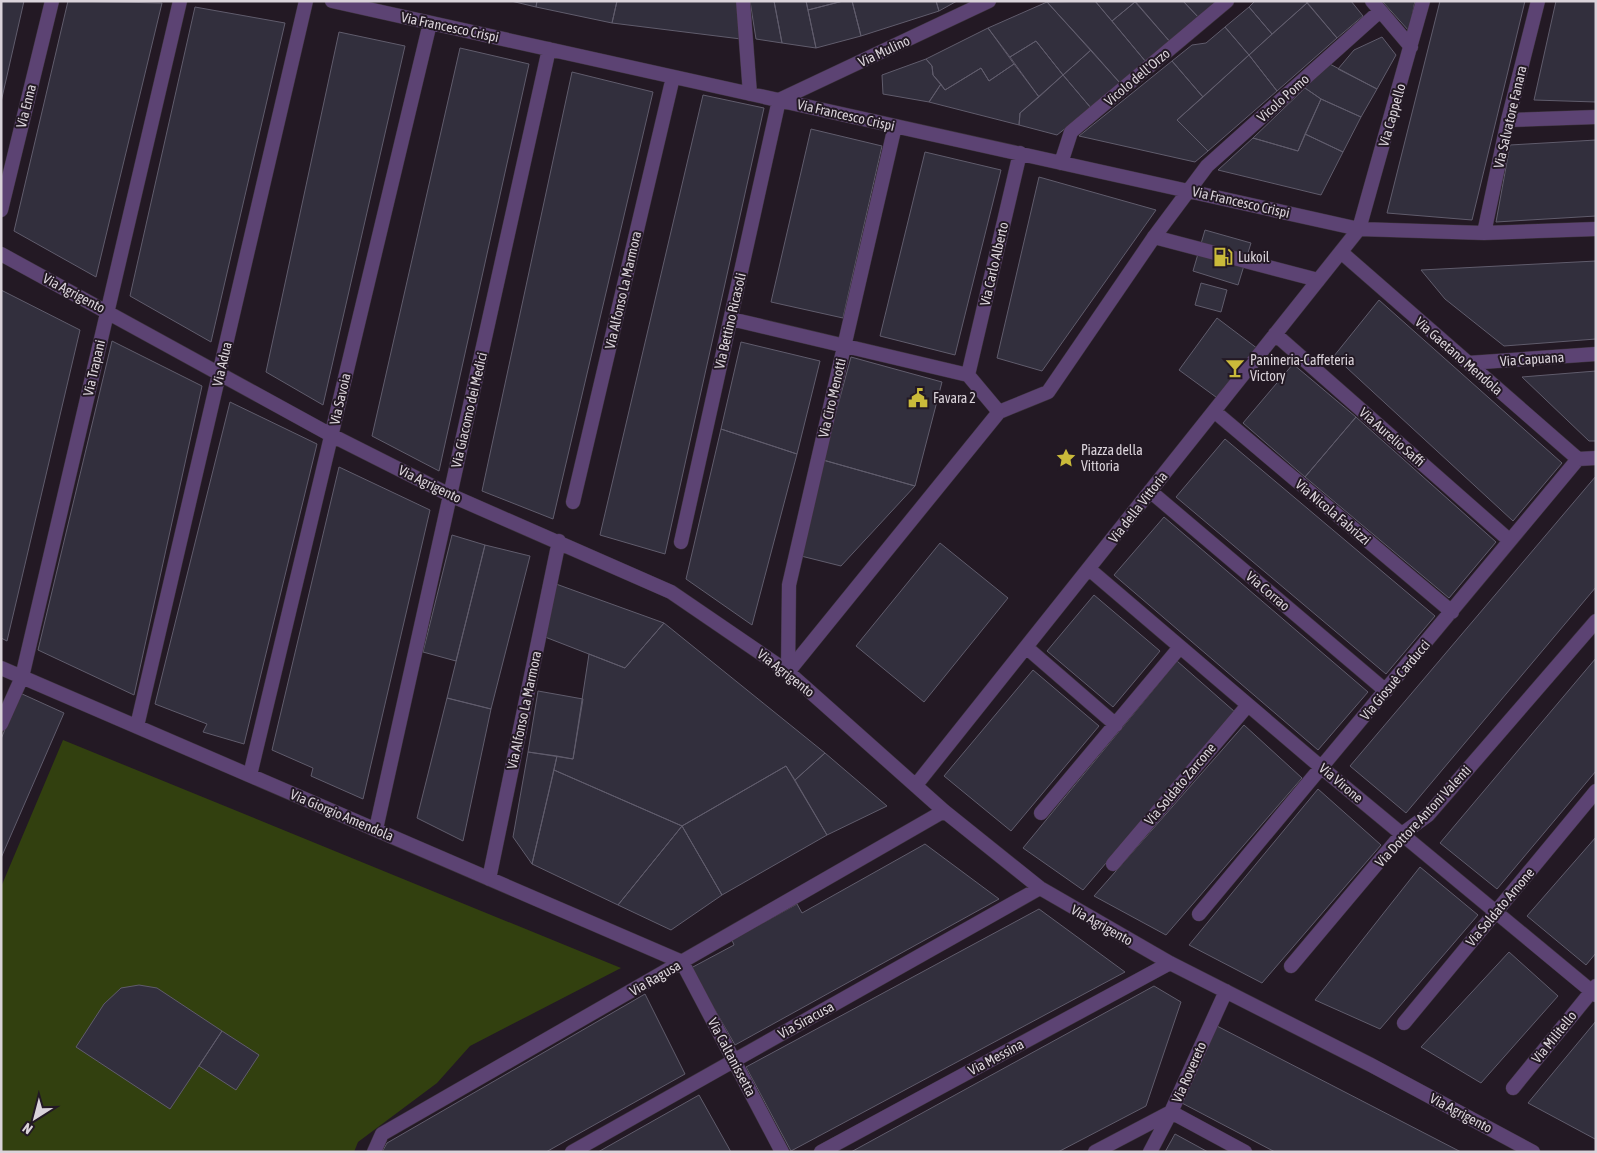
<svg xmlns="http://www.w3.org/2000/svg" width="1597" height="1153" font-family="'Asap Condensed',sans-serif">
  <style>
    .green { fill: #32400f }
    .building { fill: #322f3d; stroke: #605c6c }
    .lines { fill: none; stroke-linecap: round; stroke-linejoin: round }
    .service-casing { stroke: #3d333d; stroke-width: 15 }
    .minor-casing { stroke: #3d333d; stroke-width: 15 }
    .service { stroke: #5c4373; stroke-width: 14 }
    .minor { stroke: #5c4373; stroke-width: 14 }
    .labels { text-anchor: middle; dominant-baseline: central; stroke-width: 4; stroke-linejoin: round; paint-order: stroke }
    .street-label { font-size: 14px; fill: #dad3da; stroke: #231924 }
    .poi-label { font-size: 14px; fill: #dad3da; stroke: #231924; text-anchor: start }
  </style>
  <rect width="100%" height="100%" fill="#231924"/>
  <path class="green" d="M63 740 621 968 470 1046 437 1083 358 1142 354 1152H1V887Z"/>
  <path class="building" d="M1 1H24L1 102Z
    M68 1 162 3 96 277 14 231Z
    M511 1H537L536 7Z
    M537 1H617L612 23 536 7Z
    M617 1H737L741 39 612 23Z
    M750 1H774L782 43 756 39Z
    M774 1H806L816 48 782 43Z
    M806 1H843L808 10Z
    M843 1H852L861 36 816 48 808 10Z
    M852 1H936L939 11 861 36Z
    M936 1H957L939 11Z
    M1095 1H1135V2L1112 21Z
    M1095 1 1146 62 1120 83 1047 2Z
    M1135 1H1183L1199 18 1171 43Z
    M1183 1H1218L1199 18Z
    M1255 1H1306L1307 3 1272 34 1249 7Z
    M1306 1H1351L1363 16 1337 38Z
    M1382 1H1415L1409 31Z
    M1440 1H1525L1472 220 1387 213Z
    M1556 1H1596V102L1534 100Z
    M1047 2 1091 50 1063 75 1036 41 1010 57 988 28Z
    M1135 2 1171 43 1146 62 1112 21Z
    M1307 3 1337 38 1277 91 1249 55Z
    M195 7 285 23 211 342 130 296Z
    M1249 7 1272 34 1249 55 1225 27Z
    M1225 27 1249 55 1203 97 1172 61 1192 45 1206 43Z
    M988 28 1014 64 989 81 981 68 945 90 933 75 932 66 926 59Z
    M339 32 405 46 323 405 266 372Z
    M1382 37 1396 55 1377 89 1338 69 1354 50Z
    M1036 41 1063 75 1039 97 1010 57Z
    M460 48 529 64 439 471 372 436Z
    M1091 50 1120 83 1091 108 1063 75Z
    M1249 55 1277 91 1208 151 1177 120Z
    M926 59 932 66 933 75 941 84 929 102 883 94 882 75Z
    M1172 61 1203 97 1177 120 1208 151 1195 162 1079 136Z
    M1326 62 1377 89 1361 117 1321 99 1305 88Z
    M1014 64 1039 97 1020 113 1019 125 929 102 941 84 945 90 981 68 989 81Z
    M572 72 653 92 553 519 482 491Z
    M1063 75 1091 108 1057 135 1019 125 1020 113Z
    M1305 88 1321 99 1298 151 1253 138Z
    M703 95 764 108 665 554 600 535Z
    M1321 99 1361 117 1343 152 1305 134Z
    M811 129 882 146 843 318 771 302Z
    M1305 134 1343 152 1321 195 1218 170 1253 138 1298 151Z
    M1596 140V216L1496 222 1510 145Z
    M925 152 1001 170 955 355 880 336Z
    M1039 177 1156 210 1042 371 997 358Z
    M1205 230 1251 243 1238 285 1193 271Z
    M1596 261V339L1504 346 1445 299 1421 270Z
    M1201 283 1227 290 1221 312 1195 305Z
    M1 290 80 330 7 641 1 638Z
    M1379 300 1562 463 1513 521 1334 356Z
    M1217 318 1258 349 1220 400 1179 370Z
    M112 341 202 386 134 695 38 650Z
    M741 342 820 361 797 454 721 429Z
    M851 357 942 382 915 486 823 460Z
    M1293 364 1356 417 1305 477 1243 423Z
    M1596 371V441H1589L1522 377Z
    M230 402 317 444 244 744 203 732 207 724 155 704Z
    M1356 417 1496 542 1449 598 1305 477Z
    M721 429 797 454 752 625 686 579Z
    M1225 439 1435 616 1386 674 1176 497Z
    M823 460 915 486 841 566 801 556Z
    M339 467 430 510 363 799 311 776 313 768 272 750Z
    M1596 476V587L1406 813 1350 766Z
    M1164 517 1368 692 1318 750 1114 575Z
    M452 535 485 545 456 661 423 652Z
    M940 543 1008 598 924 702 856 646Z
    M485 545 530 556 491 709 447 698Z
    M556 584 664 623 625 668 545 637Z
    M1094 595 1160 651 1113 707 1047 651Z
    M664 623 825 753 795 780 786 766 682 826 554 770 557 756 573 759 589 654 625 668Z
    M1596 658V771L1497 889 1440 843Z
    M1177 661 1235 712 1083 890 1023 848Z
    M1033 670 1099 726 1011 831 944 776Z
    M538 691 583 699 573 759 528 752Z
    M20 693 64 713 1 858V739Z
    M447 698 491 709 463 841 417 818Z
    M1244 725 1302 778 1166 935 1094 896Z
    M528 752 557 756 532 864 513 837Z
    M825 753 887 806 827 835 795 780Z
    M786 766 827 835 722 895 682 826Z
    M554 770 682 826 618 905 532 864Z
    M1318 789 1381 845 1262 983 1189 945Z
    M682 826 722 895 671 930 618 905Z
    M1596 837V953L1586 965 1527 916Z
    M925 844 999 899 735 1045 691 968 734 945 732 940 797 904 802 913Z
    M1420 867 1478 915 1380 1029 1315 1000Z
    M1039 909 1125 972 791 1151 746 1067Z
    M1509 952 1558 996 1481 1083 1421 1047Z
    M139 985 157 988 222 1031 170 1109 76 1047 104 1004 121 988Z
    M1154 986 1181 1002 1146 1106 1058 1152H851Z
    M645 994 685 1074 546 1152H382L387 1143Z
    M1596 1021V1139H1595L1528 1103Z
    M1215 1025 1461 1152H1275L1180 1102Z
    M222 1031 259 1055 236 1090 199 1066Z
    M699 1095 731 1152H598Z
    M1175 1134 1208 1152H1165Z"/>
  <g class="lines">
    <defs>
      <path id="service" d="M1154 237 1318 280"/>
      <path id="minor" d="M332 1 1359 229 1484 233 1596 229
        M743 1 750 94
        M1372 1 1411 47
        M1508 120 1596 117
        M1061 163 1071 132 1227 1
        M1 210 52 1
        M1484 233 1508 120 1538 1
        M1341 252 1578 459
        M1 254 331 435 450 495 671 592 788 672 944 811 1040 888 1170 963 1371 1065 1533 1152
        M731 319 968 375 999 412
        M1275 334 1509 540
        M1468 363 1596 354
        M968 375 1020 153
        M1214 411 1452 612
        M1150 491 1386 691
        M573 502 673 77
        M681 542 779 100 989 1
        M1089 569 1322 768 1596 995
        M1026 647 1116 725
        M1 668 682 962 782 1152
        M788 672 999 412 1048 392 1154 237 1207 166 1380 11
        M788 672 789 585 895 126
        M1 724 22 677 180 1
        M137 726 306 1
        M250 775 430 23
        M916 785 1359 229 1423 1
        M1041 813 1180 647
        M376 829 549 49
        M1113 864 1248 705
        M489 879 559 541
        M1199 914 1578 459 1596 458
        M1291 966 1402 834 1428 815 1596 621
        M1404 1023 1596 791
        M1513 1088 1596 986
        M374 1152 382 1134 944 811
        M572 1152 1040 888
        M821 1152 1170 963
        M1095 1152 1171 1112 1245 1152
        M1150 1152 1171 1112 1226 991"/>
    </defs>
    <use href="#service" class="service-casing"/>
    <use href="#minor" class="minor-casing"/>
    <use href="#service" class="service"/>
    <use href="#minor" class="minor"/>
  </g>
  <defs>
    <symbol id="fuel-bare" viewBox="-9 -9 18 18"><path d="M-5.5-6h7V0h2V4h1.3V-2.5L3-4.5l.8-.8L6-3V5H2.5V1h-1V6h-7ZM-4.2-4.7v3.2H.2V-4.7Z" fill="#caba3a" stroke="#231924" stroke-width="2.5" paint-order="stroke"/></symbol>
    <symbol id="bar-bare" viewBox="-9 -9 18 18"><path d="M-6-5H6L.8 .8V4.5H3.5V6h-7V4.5H-.8V.8Z" fill="#caba3a" stroke="#231924" stroke-width="2.5" paint-order="stroke"/></symbol>
    <symbol id="civic-bare" viewBox="-9 -9 18 18"><path d="M-.6-6.5H3V-4.5H.6V-3L4-1V1h2V6H-6V1h2V-1L-.6-3ZM-1.2 2.5V6h2.4V2.5Z" fill="#caba3a" stroke="#231924" stroke-width="2.5" paint-order="stroke"/></symbol>
    <symbol id="sight-bare" viewBox="-9 -9 18 18"><path d="M0-6L1.8-2.2L6-1.7L2.9 1.2L3.7 5.4L0 3.3L-3.7 5.4L-2.9 1.2L-6-1.7L-1.8-2.2Z" fill="#caba3a" stroke="#231924" stroke-width="2.5" paint-order="stroke"/></symbol>
  </defs>
  <g fill-rule="evenodd">
    <use href="#fuel-bare" x="1209" y="243" width="28" height="28"/>
    <use href="#bar-bare" x="1221" y="354" width="28" height="28"/>
    <use href="#civic-bare" x="904" y="384" width="28" height="28"/>
    <use href="#sight-bare" x="1052" y="444" width="28" height="28"/>
  </g>
  <g class="labels">
    <g class="street-label">
      <text transform="translate(450 27) rotate(12)">Via Francesco Crispi</text>
      <text transform="translate(884 51) rotate(-25)">Via Mulino</text>
      <text transform="translate(1137 77) rotate(-40)">Vicolo dell'Orzo</text>
      <text transform="translate(1283 98) rotate(-42)">Vicolo Pomo</text>
      <text transform="translate(26 106) rotate(-76)">Via Enna</text>
      <text transform="translate(846 115) rotate(13)">Via Francesco Crispi</text>
      <text transform="translate(1392 115) rotate(-74)">Via Cappello</text>
      <text transform="translate(1510 117) rotate(-77)">Via Salvatore Fanara</text>
      <text transform="translate(1241 202) rotate(13)">Via Francesco Crispi</text>
      <text transform="translate(994 264) rotate(-77)">Via Carlo Alberto</text>
      <text transform="translate(623 290) rotate(-77)">Via Alfonso La Marmora</text>
      <text transform="translate(74 293) rotate(28)">Via Agrigento</text>
      <text transform="translate(730 321) rotate(-77)">Via Bettino Ricasoli</text>
      <text transform="translate(1459 356) rotate(41)">Via Gaetano Mendola</text>
      <text transform="translate(1532 359) rotate(-4)">Via Capuana</text>
      <text transform="translate(222 364) rotate(-77)">Via Adua</text>
      <text transform="translate(94 368) rotate(-77)">Via Trapani</text>
      <text transform="translate(832 398) rotate(-77)">Via Ciro Menotti</text>
      <text transform="translate(340 399) rotate(-77)">Via Savoia</text>
      <text transform="translate(469 410) rotate(-77)">Via Giacomo dei Medici</text>
      <text transform="translate(1392 437) rotate(41)">Via Aurelio Saffi</text>
      <text transform="translate(430 484) rotate(26)">Via Agrigento</text>
      <text transform="translate(1138 507) rotate(-52)">Via della Vittoria</text>
      <text transform="translate(1333 512) rotate(40)">Via Nicola Fabrizzi</text>
      <text transform="translate(1268 591) rotate(40)">Via Corrao</text>
      <text transform="translate(786 673) rotate(38)">Via Agrigento</text>
      <text transform="translate(1395 680) rotate(-50)">Via Giosuè Carducci</text>
      <text transform="translate(524 710) rotate(-78)">Via Alfonso La Marmora</text>
      <text transform="translate(1341 783) rotate(40)">Via Virone</text>
      <text transform="translate(1180 784) rotate(-50)">Via Soldato Zarcone</text>
      <text transform="translate(342 815) rotate(23)">Via Giorgio Amendola</text>
      <text transform="translate(1423 816) rotate(-47)">Via Dottore Antoni Valenti</text>
      <text transform="translate(1500 907) rotate(-50)">Via Soldato Arnone</text>
      <text transform="translate(1102 925) rotate(29)">Via Agrigento</text>
      <text transform="translate(655 978) rotate(-30)">Via Ragusa</text>
      <text transform="translate(806 1020) rotate(-29)">Via Siracusa</text>
      <text transform="translate(1554 1037) rotate(-51)">Via Militello</text>
      <text transform="translate(732 1057) rotate(62)">Via Caltanissetta</text>
      <text transform="translate(996 1057) rotate(-28)">Via Messina</text>
      <text transform="translate(1189 1072) rotate(-66)">Via Rovereto</text>
      <text transform="translate(1461 1113) rotate(28)">Via Agrigento</text>
    </g>
    <g class="poi-label">
      <text x="1238" y="257">Lukoil</text>
      <text x="1250" y="360">Panineria-Caffeteria<tspan x="1250" dy="16">Victory</tspan></text>
      <text x="933" y="398">Favara 2</text>
      <text x="1081" y="450">Piazza della<tspan x="1081" dy="16">Vittoria</tspan></text>
    </g>
  </g>
  <rect width="1597" height="1153" fill="none" stroke="#dad3da" stroke-width="5"/>
  <g transform="translate(35 1118) rotate(216)" stroke="#231924" stroke-width="4" paint-order="stroke">
  <path d="M0-4L9 19L0 12L-9 19Z" fill="#dad3da"/>
  <text y="-8" font-size="14" font-weight="bold" text-anchor="middle" fill="#dad3da">N</text>
  </g>
</svg>
